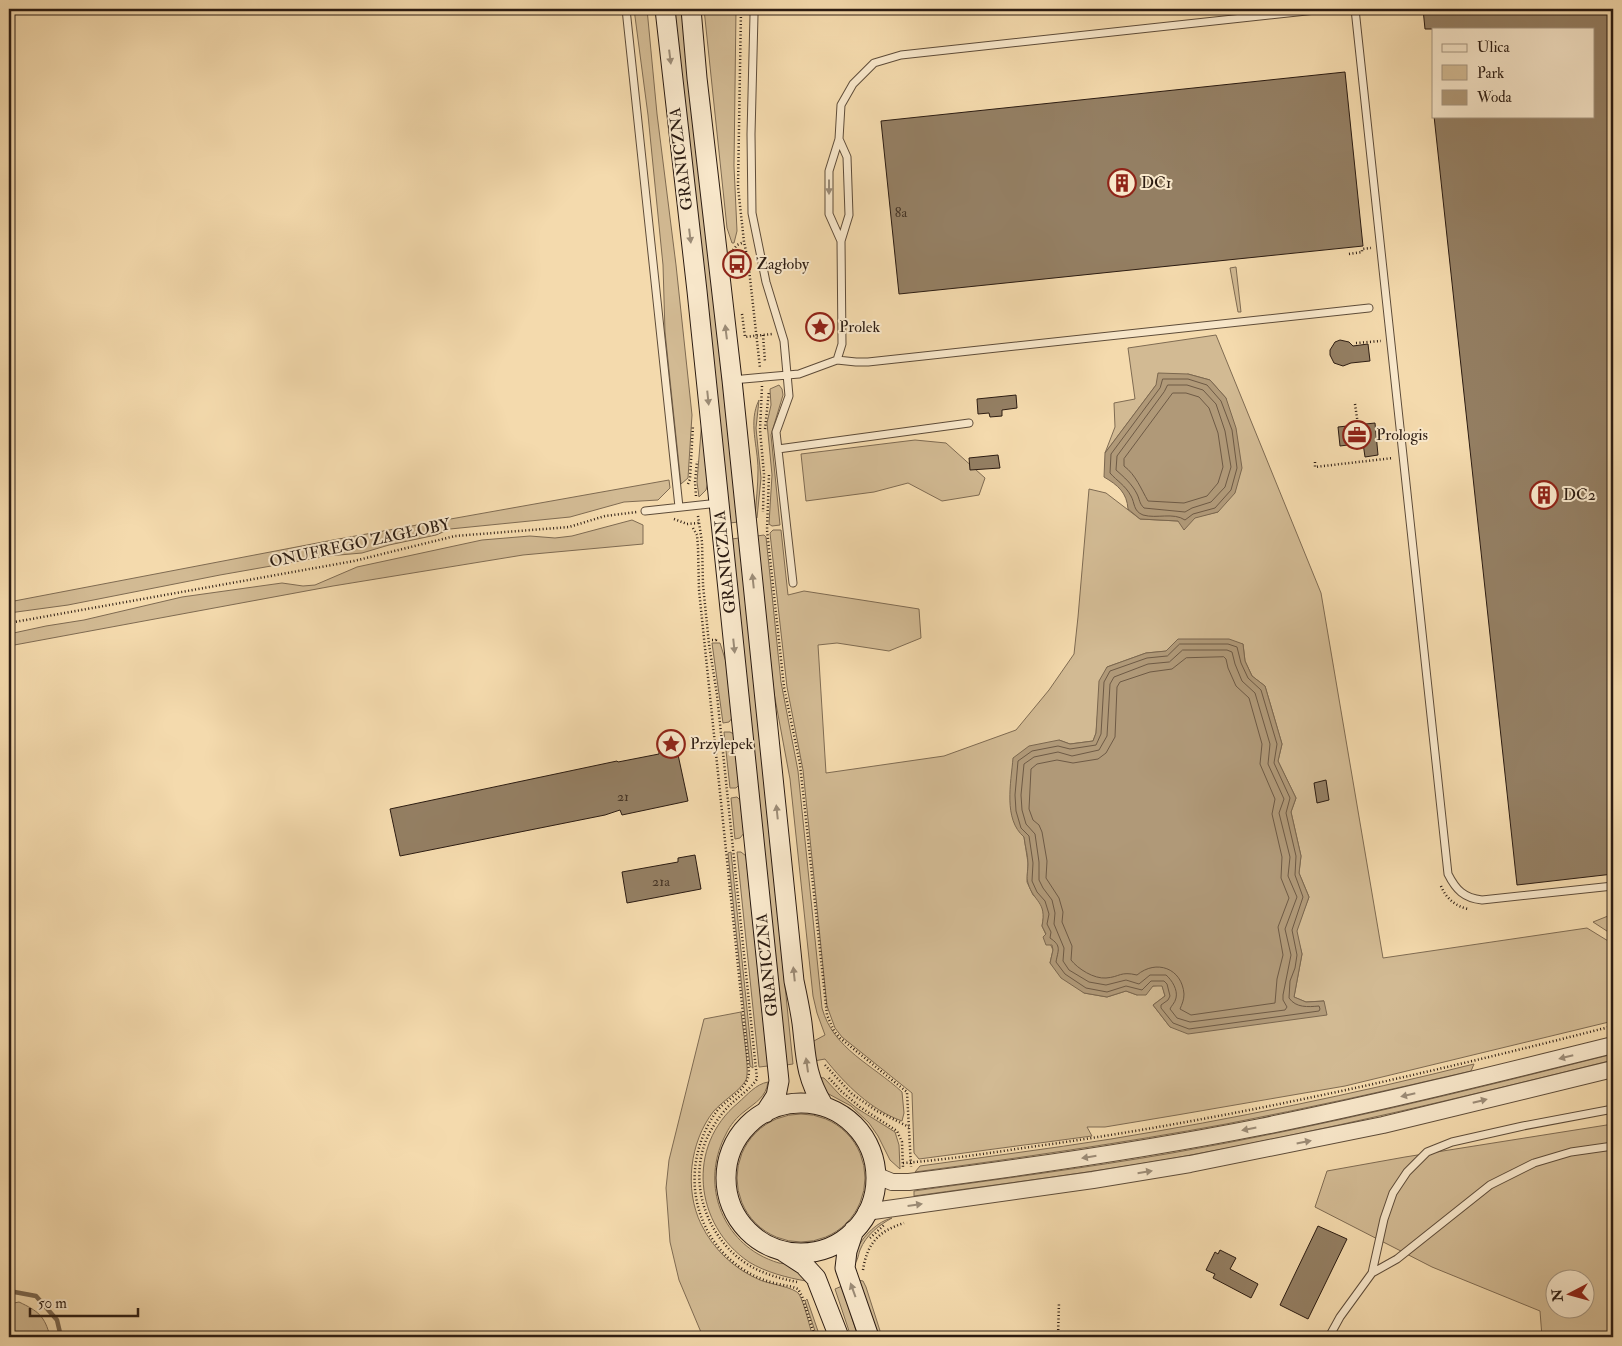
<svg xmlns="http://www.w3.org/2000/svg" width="1622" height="1346" font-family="'IM FELL Double Pica',serif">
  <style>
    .green { fill: #d2ba93; stroke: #7f6b52; fill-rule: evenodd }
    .water { fill: #b09978; stroke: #7b674f }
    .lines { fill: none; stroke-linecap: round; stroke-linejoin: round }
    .shore { stroke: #6e5a45; stroke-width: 1 }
    .stream { stroke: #7b674f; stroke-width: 4.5 }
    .building { fill: #947f63; stroke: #2c1c12 }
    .service-casing { stroke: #5e4c39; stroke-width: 9 }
    .tertiary-casing { stroke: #5e4c39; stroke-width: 18 }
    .secondary-casing { stroke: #2c1c12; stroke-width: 21 }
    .path { stroke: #2c1c12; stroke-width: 2.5; stroke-dasharray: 1 2.5; stroke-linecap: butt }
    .service { stroke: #f8e7ca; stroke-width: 7 }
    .tertiary { stroke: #f8e7ca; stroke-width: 16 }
    .secondary { stroke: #f8e7ca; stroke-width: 19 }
    .oneway { fill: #9c8c77 }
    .labels { text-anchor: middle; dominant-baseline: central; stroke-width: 4; stroke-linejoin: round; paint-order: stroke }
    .number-label { font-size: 14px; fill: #463526 }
    .street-label { font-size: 16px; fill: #2c1c12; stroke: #f8e7ca }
    .poi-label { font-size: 16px; fill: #2c1c12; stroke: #f8e7ca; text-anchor: start }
  </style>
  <rect width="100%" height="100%" fill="#f4daad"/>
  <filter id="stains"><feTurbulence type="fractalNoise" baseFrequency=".004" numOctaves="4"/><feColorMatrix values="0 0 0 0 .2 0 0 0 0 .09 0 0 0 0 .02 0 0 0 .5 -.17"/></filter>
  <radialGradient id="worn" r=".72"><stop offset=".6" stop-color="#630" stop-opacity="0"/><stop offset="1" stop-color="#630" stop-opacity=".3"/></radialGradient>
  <path class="green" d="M634 9H647L657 114 676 265 692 415 688 478 681 484 665 332 663 265 648 115Z
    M674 9H682L732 469 738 522 730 523Z
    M704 9H736L734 166 737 231 734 243H732L727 228Z
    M1236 267 1241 312H1238L1230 268Z
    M1216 335 1321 593 1383 958 1587 928 1613 944V1021L1345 1086 1177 1115 1105 1127H1087L1092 1136 919 1159 914 1153 912 1093 842 1037 835 1028 827 1006 803 770 787 687 770 533 773 530H781L788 595 804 591 919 609 921 638 889 651 837 643 818 645 826 773 944 756 1016 730 1049 690 1074 654 1078 617 1089 489 1106 493 1140 519 1178 521 1218 512 1226 398 1210 380 1188 374 1156 385 1105 453 1115 427 1114 403 1135 399 1128 348ZM1243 644 1245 661 1252 676 1265 686 1282 744 1278 761 1296 798 1291 812 1301 856 1299 873 1309 897 1296 931 1302 954 1294 997 1306 1002 1324 1001 1170 1027 1153 1005 1165 996 1162 985 1153 986 1137 995 1126 991 1107 997 1084 993 1050 963 1053 950 1042 926 1044 915 1041 902 1033 895 1027 882 1028 863 1024 837 1059 740 1070 744 1093 741 1096 733 1098 709 1107 667 1146 653Z
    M779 385 782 389 783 395 771 435 780 525 772 526 769 524 772 475 767 423 771 405 770 389Z
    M759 400 756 428 761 478 757 518 755 517C756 502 758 486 758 470 758 446 748 422 759 400Z
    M702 419 708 482 706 490 699 497 697 482Z
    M915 440 946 443 985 478 979 495 942 501 908 483 874 492 806 501 801 454Z
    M669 480 670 488 658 500 624 502 570 517 450 529 436 535 389 545 362 553 328 556 220 575 68 605 9 613V602L333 540Z
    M632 520 643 525V544L523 555 333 586 9 646V634L46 626 84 620 182 597 282 583 303 586 315 585 357 567 482 540 530 536 555 538 572 536Z
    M764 535 766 537 781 682 798 771 822 1008C833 1049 873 1065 902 1092L904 1113 902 1121C871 1110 846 1085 825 1059L814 1061 812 1042 825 1035 817 1013 813 996 790 779 774 693 757 536Z
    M739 538 793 1064 786 1065 732 539Z
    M712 643H720L726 662 732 718 729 722 723 723Z
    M724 732H730L734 734 739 785 736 788H730Z
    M737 797 740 800 744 833 740 838 735 839 731 798Z
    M731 852 753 1068 750 1066 728 853Z
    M737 852H741L746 856 768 1066 759 1067Z
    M1613 914V935L1593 922Z
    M741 1012C742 1024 750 1071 746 1080 740 1091 722 1101 713 1112 690 1142 684 1189 701 1224 713 1249 734 1269 760 1280 769 1284 794 1287 799 1294 805 1305 809 1325 813 1337H703L679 1280 670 1242 666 1188 669 1160 704 1019Z
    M1613 1054V1060C1468 1096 1323 1131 1175 1158 1089 1173 1001 1184 914 1196V1191C1000 1179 1086 1168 1172 1153 1320 1127 1467 1091 1613 1054Z
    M1474 1064 1471 1071C1390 1090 1308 1108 1226 1124 1123 1143 1019 1158 915 1172L920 1166C984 1157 1048 1149 1111 1139 1233 1119 1354 1094 1474 1064Z
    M816 1077 824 1078 840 1095 858 1109 895 1132 899 1145 900 1169 890 1160 878 1136 869 1123 851 1106 825 1092Z
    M768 1082C766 1097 756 1102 745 1111 737 1117 730 1125 726 1134 703 1177 716 1229 758 1254 765 1258 772 1261 779 1263 784 1264 791 1264 794 1266 799 1269 803 1277 806 1281 788 1278 765 1272 749 1262 694 1225 686 1146 738 1103 747 1095 756 1084 768 1082Z
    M737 1178a64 64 0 1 1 128 0a64 64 0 1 1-128 0Z
    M1613 1124V1337H1542L1540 1311 1432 1267 1315 1207 1327 1171 1405 1157ZM1554 1278H1584V1308H1554Z
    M892 1218C879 1225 866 1235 860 1250 858 1256 858 1260 854 1265 855 1260 855 1254 857 1249 863 1236 878 1221 892 1218Z
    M858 1280 863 1281 866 1287 882 1337H877Z
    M842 1286 858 1337H851L835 1289Z
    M807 1299 820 1337H817L805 1301Z
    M19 1302C38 1311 45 1316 50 1337H9V1304Z"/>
  <path class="water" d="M1158 373 1188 374 1210 380 1226 398 1236 428 1242 468 1235 493 1218 512 1195 518 1184 530 1178 521 1140 519 1128 509C1127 493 1118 485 1104 477L1105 453 1156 385Z
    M1178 639H1229L1243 644 1245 661 1252 676 1265 686 1282 744 1278 761 1296 798 1291 812 1301 856 1299 873 1309 897 1297 931 1302 954 1294 997 1306 1002 1324 1001 1327 1015 1188 1034 1170 1027 1153 1005 1165 996 1162 986H1153L1146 995H1137L1126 991 1107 997 1084 993 1061 978 1050 963 1053 950 1052 945H1046L1043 937 1046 934 1042 926C1047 901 1034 903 1028 883 1026 878 1028 870 1028 864 1028 855 1025 846 1024 837 1003 819 1011 783 1013 758L1029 746 1059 740 1070 744 1093 741 1096 733 1099 681 1107 667 1146 653 1166 651Z"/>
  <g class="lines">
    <path class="shore" d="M1163 379H1188L1207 385 1221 401 1232 430 1237 468 1231 490 1215 508 1193 514 1185 520C1173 512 1157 519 1143 515 1133 511 1135 503 1131 496 1125 485 1117 481 1110 473L1111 454 1160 388Z
      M1168 385H1187L1203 390 1216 404 1225 431 1231 467 1225 487 1211 502 1192 508 1185 512 1144 508C1139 503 1140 500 1137 494 1132 484 1124 477 1116 470L1117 456 1164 392Z
      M1173 393H1186L1199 397 1209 408 1218 433 1223 467 1218 483 1207 496 1184 503 1148 501C1141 489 1136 475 1124 466V459Z
      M1180 644H1228L1237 647 1241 663 1248 678 1261 690 1277 744 1274 763 1290 798 1286 813 1296 856 1295 875 1303 897 1292 930 1297 955 1295 968 1290 981 1289 998C1296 1008 1308 1007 1319 1006L1320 1009 1319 1011 1189 1029 1173 1023 1161 1008V1005L1168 1000 1170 996 1167 984 1164 981H1151L1142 990 1126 986 1107 992 1086 988 1065 974 1056 962C1058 950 1062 946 1050 938L1051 932 1047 924 1049 914 1045 901 1037 892 1032 881 1033 863 1029 836 1021 828 1016 811 1015 795 1018 761 1032 751 1058 746 1070 749 1096 745 1101 734 1104 682 1110 671 1147 658 1167 656Z
      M1183 650H1227L1232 652 1235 664 1242 681 1255 693 1270 744 1268 764 1284 799 1279 813 1290 857 1288 876 1297 897 1285 929 1291 955 1283 995V1000L1287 1007 1285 1010 1190 1022 1177 1018 1170 1009C1171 1006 1175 1003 1176 998 1178 990 1172 980 1166 975H1150L1139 984 1126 980 1106 985 1089 982 1069 970 1063 961 1064 948 1054 924 1055 913 1052 900 1043 888 1039 880V862L1035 834 1026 824 1022 810 1021 795 1024 764 1034 757 1058 752 1072 756 1099 750 1107 736 1110 684 1114 677 1148 664 1169 662Z
      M1224 657 1226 659 1228 668 1236 686 1249 698 1262 744 1260 764 1275 799 1272 814 1282 857 1281 878 1289 898 1278 927 1283 955 1277 979 1275 1003 1191 1015 1180 1009C1182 1004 1184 1000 1184 994 1182 968 1156 959 1137 975 1120 971 1120 977 1106 978 1094 979 1078 969 1071 960L1072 946 1062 922 1063 912 1059 898 1046 878 1047 861 1042 832 1039 825 1033 820 1029 809 1031 769 1037 764 1057 760 1073 763 1098 759 1106 753 1115 737 1117 687 1120 682 1150 672 1172 669 1186 658Z"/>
    <path class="stream" d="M9 1291 36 1296 57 1320 61 1337"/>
  </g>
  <path class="building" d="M1423 9H1613V874L1517 885 1434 116H1593V29H1425Z
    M1345 72 1363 246 899 294 881 121Z
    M1340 340 1349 342 1353 346 1368 344 1370 361 1351 363 1343 366 1334 363 1330 355V350L1335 342Z
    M1016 395 1017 408 1002 410V416L990 417 989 413 978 414 977 399Z
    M1375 423 1378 455 1365 457 1363 443 1340 446 1338 427Z
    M998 455 1000 468 970 470 969 458Z
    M669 747 670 751 677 750 688 801 622 815 620 810 605 815 400 856 390 809 617 761 618 762 659 754V749Z
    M1326 780 1329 800 1317 803 1314 783Z
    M695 855 701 889 627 903 622 872 678 862V858Z
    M1318 1226 1347 1239 1308 1319 1280 1305Z
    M1220 1250 1236 1258 1230 1269 1258 1284 1251 1298 1213 1278 1215 1274 1206 1270 1215 1252 1218 1254Z"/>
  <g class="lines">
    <defs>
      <path id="service" d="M626 9 679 507
        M753 9 754 15 751 134 752 213 766 282 784 341 789 396 776 432 793 583
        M1355 9 1448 874C1456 890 1464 898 1482 900L1613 886
        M841 241 829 214V171L839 139 841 105 853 84 874 63 901 55 1325 9
        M837 360 856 362H868L1369 308
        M732 380 799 374 837 360 842 344 841 241 849 215 847 157 839 139
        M778 449 969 423
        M645 511 719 503
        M1372 1273 1397 1259 1490 1185 1534 1163 1571 1152 1613 1146
        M1329 1337 1340 1317 1372 1273 1384 1219 1393 1193 1407 1172 1427 1152 1452 1142 1523 1126 1613 1109"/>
      <path id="tertiary" d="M875 1175 892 1182H909C1027 1167 1144 1150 1260 1127 1379 1103 1496 1074 1613 1045
        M866 1212 1093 1180 1190 1164 1383 1125 1613 1069"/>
      <path id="secondary" d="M665 9 697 291 779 1081 776 1096 765 1113
        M691 9 697 78 732 380 794 981C797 995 800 1009 802 1023 806 1056 805 1075 823 1105
        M726 1178a75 75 0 1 1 150 0a75 75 0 1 1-150 0Z
        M854 1230 847 1251 845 1268 869 1337
        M784 1252 804 1265 816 1278 839 1337"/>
    </defs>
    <use href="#service" class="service-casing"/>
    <use href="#tertiary" class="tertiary-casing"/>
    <use href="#secondary" class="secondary-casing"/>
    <path class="path" d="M741 10 738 187 744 242 748 260 760 368
      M733 250 737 245 744 242
      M1349 254 1362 252V249L1371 248
      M742 314 745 337 772 334
      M763 335 765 362
      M1356 343 1381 341
      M762 386 760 430 764 474 763 512
      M1355 404 1358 425
      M765 429 769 391
      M1315 462V467L1393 458
      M769 475 767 530 784 687 800 764 827 1015 834 1031 840 1038 907 1092 911 1167
      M688 484 690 479 693 425
      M696 496 695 482 697 461
      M698 516 702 542 703 585 709 644 717 695 757 1079C750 1089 741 1095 732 1103 724 1110 717 1120 711 1130 686 1175 703 1233 744 1262 760 1273 778 1278 797 1282
      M674 519 687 524 699 523
      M693 528 697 535 698 547 699 590 749 1072C748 1092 724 1099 714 1115 680 1167 691 1236 744 1270 755 1277 767 1282 779 1284 786 1286 792 1286 798 1289L802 1296 815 1337
      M9 623 354 561 455 536 569 527 605 516 637 512
      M712 640H716V638
      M1441 886C1446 898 1455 906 1468 909
      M825 1065 852 1094 877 1111 909 1127
      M829 1078 841 1091 860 1107 897 1131 902 1142 903 1168
      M903 1163C943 1160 983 1154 1023 1148 1222 1121 1418 1076 1613 1026
      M870 1238 884 1225
      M863 1270C867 1243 879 1231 904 1223
      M1058 1337 1059 1302"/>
    <use href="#service" class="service"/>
    <use href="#tertiary" class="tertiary"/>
    <use href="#secondary" class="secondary"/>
  </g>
  <defs><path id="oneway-solid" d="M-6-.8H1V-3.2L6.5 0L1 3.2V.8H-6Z" transform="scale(1.25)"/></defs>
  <g class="oneway">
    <use href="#oneway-solid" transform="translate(670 57) rotate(83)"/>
    <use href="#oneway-solid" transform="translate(829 187) rotate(90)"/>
    <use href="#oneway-solid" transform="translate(690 236) rotate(83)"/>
    <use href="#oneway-solid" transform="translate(726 332) rotate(-97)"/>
    <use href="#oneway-solid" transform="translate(708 398) rotate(84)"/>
    <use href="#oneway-solid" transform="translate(753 581) rotate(-96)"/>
    <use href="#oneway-solid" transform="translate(734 646) rotate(84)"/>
    <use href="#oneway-solid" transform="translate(777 812) rotate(-96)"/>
    <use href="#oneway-solid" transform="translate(794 974) rotate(-96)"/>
    <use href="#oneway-solid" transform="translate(1566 1057) rotate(166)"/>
    <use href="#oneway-solid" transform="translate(807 1065) rotate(-98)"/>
    <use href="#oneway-solid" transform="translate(1408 1095) rotate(167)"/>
    <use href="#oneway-solid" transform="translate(1480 1101) rotate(-14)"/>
    <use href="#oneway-solid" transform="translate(1249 1129) rotate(169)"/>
    <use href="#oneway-solid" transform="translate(1304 1142) rotate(-11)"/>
    <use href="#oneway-solid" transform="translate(1089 1157) rotate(171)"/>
    <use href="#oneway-solid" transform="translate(1145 1172) rotate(-9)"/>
    <use href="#oneway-solid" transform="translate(915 1205) rotate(-8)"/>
    <use href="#oneway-solid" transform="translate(853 1290) rotate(-110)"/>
  </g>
  <defs>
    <symbol id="building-ring" viewBox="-11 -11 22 22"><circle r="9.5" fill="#f8e7ca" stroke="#8f2418" stroke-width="1.5"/><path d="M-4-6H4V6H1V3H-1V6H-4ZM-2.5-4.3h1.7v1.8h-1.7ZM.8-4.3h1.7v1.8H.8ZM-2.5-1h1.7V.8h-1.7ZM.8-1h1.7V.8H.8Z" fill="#8f2418"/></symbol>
    <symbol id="bus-ring" viewBox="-11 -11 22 22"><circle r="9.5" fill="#f8e7ca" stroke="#8f2418" stroke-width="1.5"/><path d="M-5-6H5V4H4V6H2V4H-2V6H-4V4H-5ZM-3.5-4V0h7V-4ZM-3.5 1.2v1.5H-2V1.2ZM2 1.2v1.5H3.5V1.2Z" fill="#8f2418"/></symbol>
    <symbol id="sight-ring" viewBox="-11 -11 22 22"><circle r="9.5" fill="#f8e7ca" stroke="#8f2418" stroke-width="1.5"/><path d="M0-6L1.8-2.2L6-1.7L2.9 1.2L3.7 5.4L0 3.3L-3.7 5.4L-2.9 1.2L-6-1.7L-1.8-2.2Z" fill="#8f2418"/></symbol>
    <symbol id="office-ring" viewBox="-11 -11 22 22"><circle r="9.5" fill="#f8e7ca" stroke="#8f2418" stroke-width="1.5"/><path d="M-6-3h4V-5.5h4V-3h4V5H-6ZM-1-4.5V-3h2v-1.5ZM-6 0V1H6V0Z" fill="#8f2418"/></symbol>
  </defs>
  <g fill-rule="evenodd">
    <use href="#building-ring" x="1106" y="167" width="32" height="32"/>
    <use href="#bus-ring" x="721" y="248" width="32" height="32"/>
    <use href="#sight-ring" x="804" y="311" width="32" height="32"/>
    <use href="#office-ring" x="1341" y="419" width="32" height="32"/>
    <use href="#building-ring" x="1528" y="479" width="32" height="32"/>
    <use href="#sight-ring" x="655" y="728" width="32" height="32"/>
  </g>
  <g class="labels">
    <g class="number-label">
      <text x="901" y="212">8a</text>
      <text x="623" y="796">21</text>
      <text x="661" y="881">21a</text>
    </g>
    <g class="street-label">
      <text transform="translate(681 159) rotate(-97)">GRANICZNA</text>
      <text transform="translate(360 543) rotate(-12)">ONUFREGO ZAGŁOBY</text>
      <text transform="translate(725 562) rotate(-96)">GRANICZNA</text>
      <text transform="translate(767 965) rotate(-96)">GRANICZNA</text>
    </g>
    <g class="poi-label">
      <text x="1141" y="183">DC1</text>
      <text x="756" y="264">Zagłoby</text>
      <text x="839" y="327">Prolek</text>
      <text x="1376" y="435">Prologis</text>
      <text x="1563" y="495">DC2</text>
      <text x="690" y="744">Przylepek</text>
    </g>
  </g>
  <rect width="1622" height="1346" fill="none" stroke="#f4daad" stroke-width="30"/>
  <rect x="10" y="10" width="1602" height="1326" fill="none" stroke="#2c1c12" stroke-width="2.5"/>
  <rect x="15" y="15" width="1592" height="1316" fill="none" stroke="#2c1c12"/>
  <rect x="1432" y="28" width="162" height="90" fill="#f8e7ca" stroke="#a69680"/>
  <rect x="1442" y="44" width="25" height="8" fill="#f8e7ca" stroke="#a69680"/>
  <text x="1477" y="52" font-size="15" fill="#2c1c12">Ulica</text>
  <rect x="1442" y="65" width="25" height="15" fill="#d2ba93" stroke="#a69680"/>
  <text x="1477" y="78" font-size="15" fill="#2c1c12">Park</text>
  <rect x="1442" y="90" width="25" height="15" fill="#b09978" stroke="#a69680"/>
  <text x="1477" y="102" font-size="15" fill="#2c1c12">Woda</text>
  <g transform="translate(1570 1294) rotate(264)"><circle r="24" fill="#f8e7ca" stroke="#a69680"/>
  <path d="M0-4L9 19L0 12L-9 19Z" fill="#8f2418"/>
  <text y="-8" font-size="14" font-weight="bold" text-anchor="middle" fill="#2c1c12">N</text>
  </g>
  <path d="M30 1308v8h108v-8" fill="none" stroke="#2c1c12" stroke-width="2.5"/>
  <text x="38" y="1308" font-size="15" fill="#2c1c12" stroke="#f8e7ca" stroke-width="4" paint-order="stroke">50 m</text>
  <rect width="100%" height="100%" filter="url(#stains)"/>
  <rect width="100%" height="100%" fill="url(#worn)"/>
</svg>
